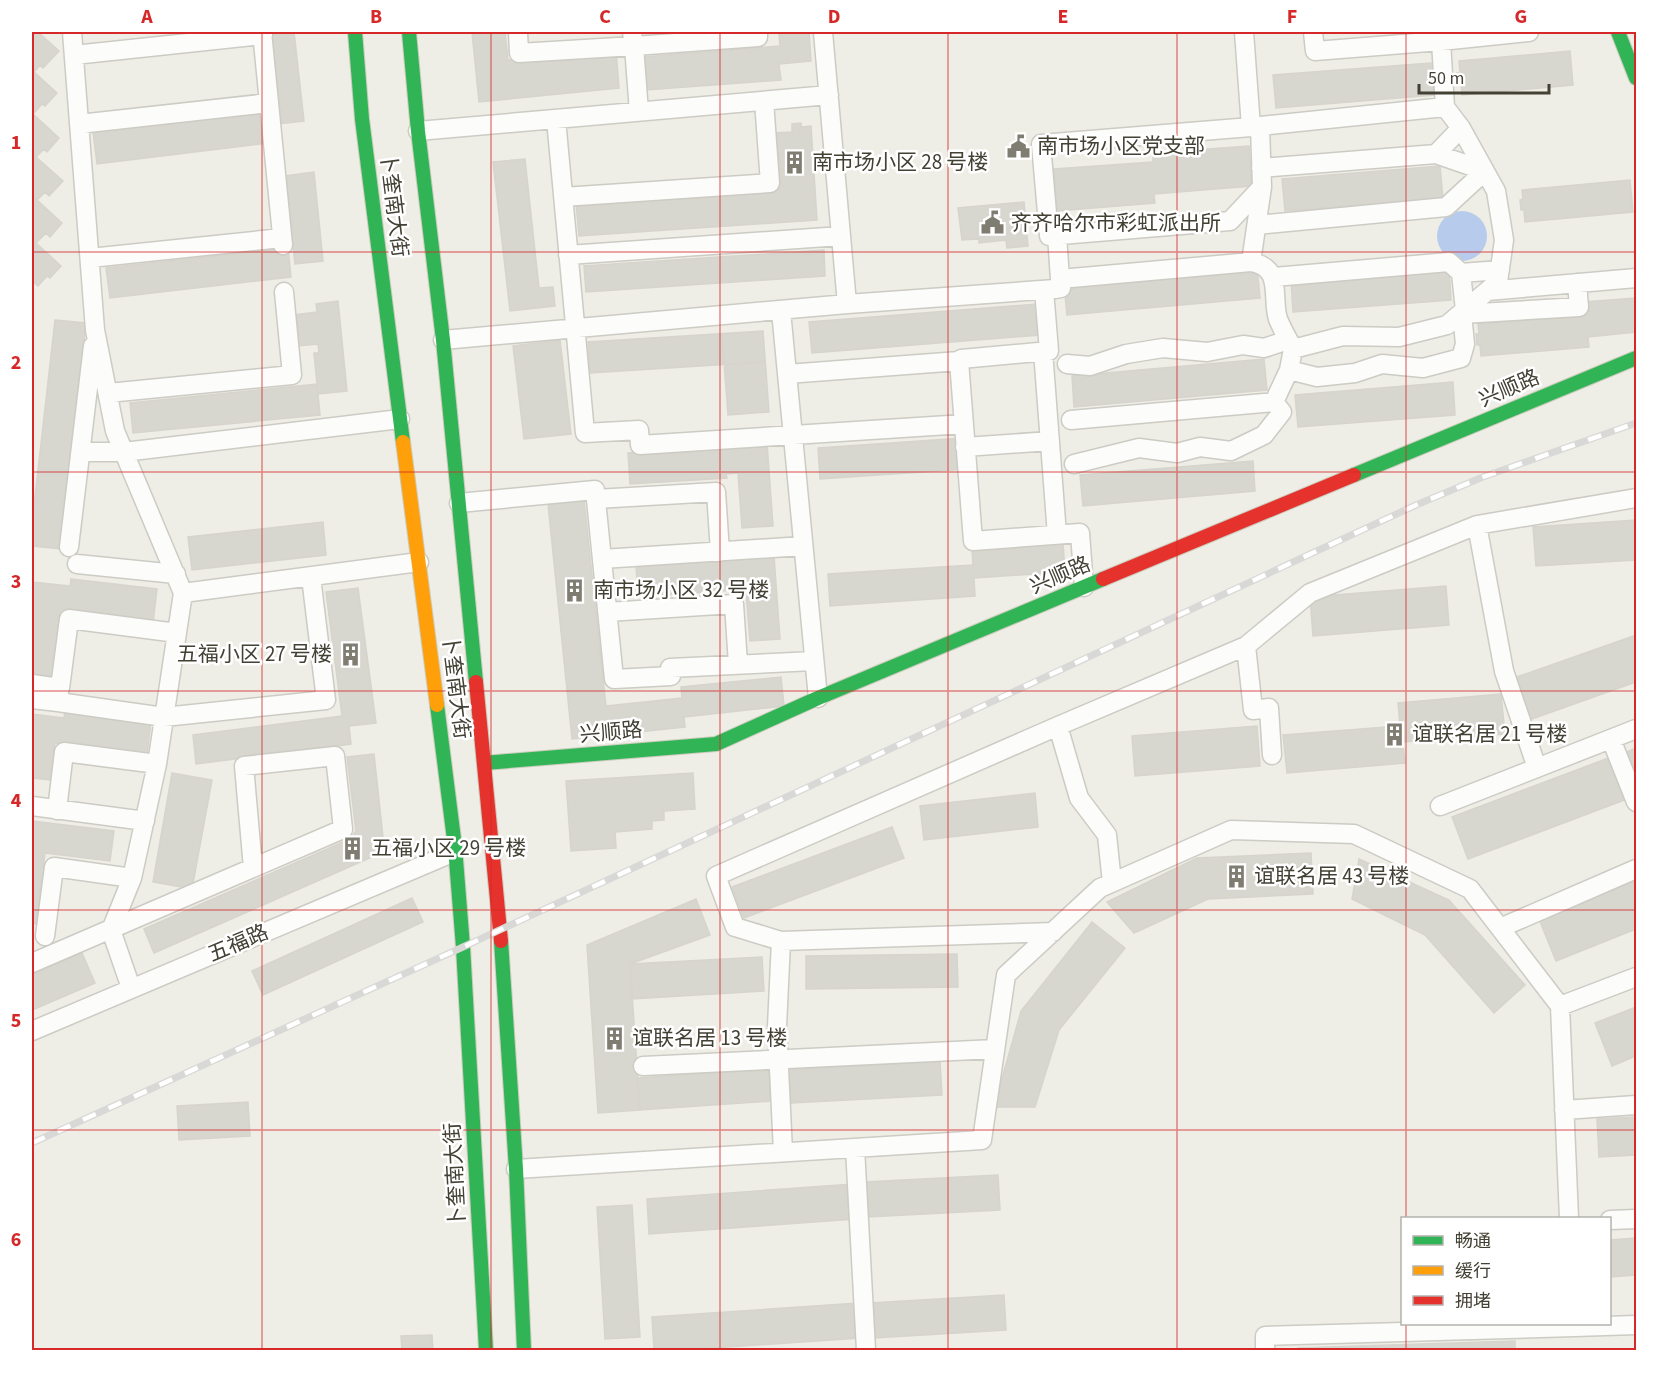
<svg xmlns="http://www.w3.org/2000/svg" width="1668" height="1382" font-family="'Source Sans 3','Noto Sans SC',sans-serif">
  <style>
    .water { fill: #b7ccec }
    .building { fill: #d7d6cf; stroke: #d6d4cc; stroke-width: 1.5 }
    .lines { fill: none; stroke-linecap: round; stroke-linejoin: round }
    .street-casing { stroke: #cccbc4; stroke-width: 21 }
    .fast-casing { stroke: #ccccbd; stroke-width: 16 }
    .slow-casing { stroke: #ccccbd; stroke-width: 16 }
    .jam-casing { stroke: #ccccbd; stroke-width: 16 }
    .street { stroke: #fcfcfb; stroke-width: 18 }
    .fast { stroke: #30b455; stroke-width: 14 }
    .slow { stroke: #ff9f0a; stroke-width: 14 }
    .jam { stroke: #e5322d; stroke-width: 14 }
    .rail-casing { stroke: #d8d8d7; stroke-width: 7 }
    .rail { stroke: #fff; stroke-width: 4.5; stroke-dasharray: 14; stroke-linecap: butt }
    .grid { fill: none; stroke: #d62828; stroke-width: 1.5; stroke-opacity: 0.55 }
    .labels { text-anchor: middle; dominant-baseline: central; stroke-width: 5; stroke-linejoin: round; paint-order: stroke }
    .poi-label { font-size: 21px; fill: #434034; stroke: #fff; text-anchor: start }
    .street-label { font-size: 21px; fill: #434034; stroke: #fff }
    .neatline { fill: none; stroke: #d62828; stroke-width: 2 }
    .grid-label { font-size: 20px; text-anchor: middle; font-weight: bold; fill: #d62828 }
  </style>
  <rect width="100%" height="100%" fill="#eeede6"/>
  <path class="water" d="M1437 236a25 25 0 1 1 50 0a25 25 0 1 1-50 0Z"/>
  <path class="building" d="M32 32H38L59 51 43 68 40 65 34 72 57 93 45 106 42 104 33 114 59 138 47 152 44 149 36 157 63 181 49 196 45 192 37 200 62 223 50 237 46 233 36 243 61 266 50 278 47 276 38 286 32 281Z
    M266 32H294L304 121 277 124Z
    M472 32H505L508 60 616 50 619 88 479 102Z
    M779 32H809L811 61 779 64 781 80 646 90 643 57 780 46Z
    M1570 51 1573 85 1462 95 1461 84H1458L1457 73H1460L1459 61Z
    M1431 63 1434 95 1276 108 1273 75Z
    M264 111 268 143 97 164 93 132Z
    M801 123V127L811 126 817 220 579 236 576 203 777 190 774 133 792 132V124Z
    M1249 146 1252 186 1154 194 1155 203 1057 211 1054 169 1153 162V153Z
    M525 159 539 288 553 287 555 306 510 311 493 162Z
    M1440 166 1443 199 1285 211 1282 179Z
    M314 172 323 261 295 264 285 176Z
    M1630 180 1633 212 1525 222 1524 210H1521L1520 200 1523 199 1522 190Z
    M1024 202 1028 246 1007 248 1006 240 979 243V239L962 240 958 208Z
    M288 248 291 277 110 298 106 268Z
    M824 250 825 276 586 292 584 266Z
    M1257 267 1260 298 1067 315 1064 284Z
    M1449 267 1451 300 1293 312 1291 280Z
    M1636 298V332L1588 337 1589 347 1481 356 1480 345H1477L1476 334H1479L1478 324 1585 315 1584 302Z
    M338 301 347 391 318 394 314 353H319L318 344 297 346 294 315 317 312 316 304Z
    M1037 304 1040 335 812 353 809 322Z
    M55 320 86 323 61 549 32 546V523Z
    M763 331 765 362 590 373 588 342Z
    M763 331 769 412 728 415 722 334Z
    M560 340 571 434 524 439 513 346Z
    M1264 359 1267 390 1074 407 1072 376Z
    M1453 382 1455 415 1298 427 1295 395Z
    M317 384 320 415 133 433 130 403Z
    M963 438 966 469 820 479 818 448Z
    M767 443 773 526 742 528 738 473 726 474 727 478 630 484 628 453Z
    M1253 461 1255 491 1083 506 1080 475Z
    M584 500 606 706 682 698 681 687 781 677 784 706 684 717 685 727 572 739 548 504Z
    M1636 520V560L1536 566 1533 527Z
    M323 522 326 555 192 570 188 537Z
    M1063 543 1065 572 974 578 975 596 830 606 828 574 973 565 972 549Z
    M774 556 780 639 750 641 746 592H750L749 589 638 597 636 566Z
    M71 579 157 589 153 623 62 612 54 680 32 677V582L70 586Z
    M1446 586 1449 625 1313 636 1310 597Z
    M358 588 376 723 349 726 351 744 196 764 193 735 342 716 326 592Z
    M1636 635V682L1529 720 1514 678Z
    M1501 694 1505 734 1403 742 1405 763 1287 773 1283 735 1400 726 1398 703Z
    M65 711 151 721 147 754 55 743 50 780 32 778V714L64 718Z
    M1257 726 1260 766 1135 776 1132 736Z
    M1636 748V776L1627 752Z
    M374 754 383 837 372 857 154 953 144 929 350 839 356 831 347 757Z
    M1611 757 1627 799 1468 859 1452 817Z
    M172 773 212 780 192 889 153 882Z
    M693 773 695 809 664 811V820L652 821V829L615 832 616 848 571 851 566 781Z
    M1035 793 1038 827 924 840 920 806Z
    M32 821 114 831 110 861 45 853 36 924 32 923Z
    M892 827 904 858 744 918 732 887Z
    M1311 853 1313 894 1208 899 1134 933 1107 902 1197 858Z
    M1359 859 1449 900 1525 985 1494 1013 1425 935 1352 899Z
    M1636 879V929L1556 961 1539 919Z
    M412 898 423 922 263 995 252 971Z
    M696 899 710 935 630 964 640 1110 598 1113 587 945Z
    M1092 922 1125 948 1059 1030 1035 1107H994L1021 1011Z
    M82 953 95 983 32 1010V974Z
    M957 954 958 987 806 989V956Z
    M762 957 764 991 632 999 630 964Z
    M1636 1007V1056L1612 1066 1595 1023Z
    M940 1061 942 1095 791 1103 789 1070Z
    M771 1069 773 1101 640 1110 637 1078Z
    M248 1102 250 1136 179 1140 177 1106Z
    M1636 1117V1155L1599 1157 1597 1119Z
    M998 1175 1000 1210 868 1217 865 1182Z
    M853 1184 855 1219 649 1234 647 1199Z
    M632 1205 640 1337 605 1339 597 1207Z
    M1636 1238V1275L1610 1277V1240Z
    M1004 1295 1006 1330 874 1338 871 1303Z
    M858 1303 860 1338 684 1350H654L652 1317Z
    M432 1335 433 1350H402L401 1336Z
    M1515 1341V1350H1298V1348Z"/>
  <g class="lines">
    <defs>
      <path id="street" d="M72 32 95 330 115 431 183 593 157 764 132 878 111 930 131 988
        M262 32 283 245
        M518 32 519 53 634 46 639 112
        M632 32 634 46 758 37V32
        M823 32 847 304
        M1244 32 1251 127 1041 144 1049 236 1230 221 1262 187 1260 126
        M1313 32 1315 51 1441 41
        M74 55 263 35
        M556 119 585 433 639 430 640 445 964 424
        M79 124 269 103
        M1251 127 1445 107
        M418 131 829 95
        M1436 154 1461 128
        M563 197 770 183 764 101
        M1257 225 1446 207 1485 171 1436 154 1261 168
        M1057 235 1060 279
        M568 255 841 236
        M90 258 282 238
        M1251 262 1262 187
        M1274 277 1449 262 1461 273
        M1487 291 1636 278
        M1465 310 1461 273 1500 270
        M781 311 818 698
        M443 340 847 304 1055 289 1061 288 1060 279 1251 262C1284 268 1271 297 1278 319 1282 329 1288 339 1293 349L1343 336 1399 337 1447 325 1498 282 1504 240 1496 191 1461 128 1445 107 1441 41 1529 32
        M1293 349 1289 370 1317 377 1355 373 1382 364 1423 368 1461 358 1465 344 1462 314 1579 307 1577 283
        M1043 351 1057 535
        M961 359 1049 351 1044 290
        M1067 364 1090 366 1126 354 1163 348 1207 352 1243 345 1264 348 1288 340
        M787 374 959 361 973 541 1080 533 1084 587
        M108 393 292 375 284 292
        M1071 420 1274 402 1289 370
        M965 447 1050 441
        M81 452H124L400 419
        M1074 464 1139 448 1177 453 1200 447 1231 451 1264 435 1282 412 1274 402
        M596 499 716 492 720 552
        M459 503 595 490 614 679 671 676 670 668 814 661
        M1477 525 1504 671 1537 768
        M69 547 93 346
        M602 559 803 546
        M77 564 176 574
        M183 593 419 562
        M607 612 734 604 738 664
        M1246 646 1310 593 1477 525 1636 498
        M32 684 60 688 69 619 177 633
        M32 699 58 702 59 692
        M58 702 164 717 326 700 311 577
        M1058 726 1079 798 1107 835 1112 883
        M1611 739 1636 802
        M32 806 145 821
        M1440 806 1636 729
        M57 810 64 752 157 764
        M1500 928 1636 869
        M45 936 54 867 132 878
        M781 941 1053 932
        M32 963 343 829 335 756 244 766 253 868
        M1560 1006 1569 1218
        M32 1031 445 856
        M643 1066 995 1049
        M1564 1110 1636 1105
        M855 1148 866 1350
        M783 1152 777 1027 781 941 735 927 716 876 1058 726 1246 646 1253 710 1269 708 1272 755
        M516 1169 982 1140 1006 975 1100 888 1231 830 1354 834 1470 889 1560 1006 1636 977
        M1610 1220 1636 1219
        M1574 1327 1636 1325
        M1265 1350V1336L1574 1327V1324"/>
      <path id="fast" d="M355 32 362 119 403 442
        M409 32 418 131 443 340 476 682
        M1618 32 1636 78
        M1354 475 1636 358
        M437 705 455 847 463 947 486 1350
        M484 763 716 744 818 698 1103 579
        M501 941 516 1169 524 1350"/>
      <path id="slow" d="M403 442 437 705"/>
      <path id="jam" d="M1103 579 1354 475
        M476 682 501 941"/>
    </defs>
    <use href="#street" class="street-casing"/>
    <use href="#fast" class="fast-casing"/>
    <use href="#slow" class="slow-casing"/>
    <use href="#jam" class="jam-casing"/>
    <use href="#street" class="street"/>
    <use href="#fast" class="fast"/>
    <use href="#slow" class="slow"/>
    <use href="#jam" class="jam"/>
    <defs>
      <path id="rail" d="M32 1143 463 947 1416 505 1483 477 1636 423"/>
    </defs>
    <use href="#rail" class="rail-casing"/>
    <use href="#rail" class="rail"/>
  </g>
  <path class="grid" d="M262 32V1350M491 32V1350M720 32V1350M948 32V1350M1177 32V1350M1406 32V1218M32 252H1636M32 472H1636M32 691H1636M32 910H1636M32 1130H1636M1406 1324V1350"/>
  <defs>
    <symbol id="civic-bare" viewBox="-9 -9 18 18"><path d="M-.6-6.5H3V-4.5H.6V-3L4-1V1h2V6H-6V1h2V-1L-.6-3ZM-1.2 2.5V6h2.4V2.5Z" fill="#7f7d72" stroke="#fff" stroke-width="2.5" paint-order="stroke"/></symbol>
    <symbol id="building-bare" viewBox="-9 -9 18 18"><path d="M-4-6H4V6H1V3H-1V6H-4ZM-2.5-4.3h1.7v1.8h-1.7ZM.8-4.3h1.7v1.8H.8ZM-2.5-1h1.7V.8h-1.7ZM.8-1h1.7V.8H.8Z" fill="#7f7d72" stroke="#fff" stroke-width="2.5" paint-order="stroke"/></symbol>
  </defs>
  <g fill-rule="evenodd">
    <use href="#civic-bare" x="1002" y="130" width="33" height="33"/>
    <use href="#building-bare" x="778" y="146" width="33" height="33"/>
    <use href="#civic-bare" x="976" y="206" width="33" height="33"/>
    <use href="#building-bare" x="558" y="574" width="33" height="33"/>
    <use href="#building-bare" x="334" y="638" width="33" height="33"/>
    <use href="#building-bare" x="1378" y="718" width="33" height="33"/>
    <use href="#building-bare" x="336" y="832" width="33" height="33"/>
    <use href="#building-bare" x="1220" y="860" width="33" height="33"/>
    <use href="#building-bare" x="598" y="1022" width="33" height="33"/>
  </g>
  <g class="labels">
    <g class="poi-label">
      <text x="1037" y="146">南市场小区党支部</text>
      <text x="812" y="162">南市场小区 28 号楼</text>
      <text x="1011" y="223">齐齐哈尔市彩虹派出所</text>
      <text x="593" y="590">南市场小区 32 号楼</text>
      <text x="332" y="654" text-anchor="end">五福小区 27 号楼</text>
      <text x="1412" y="734">谊联名居 21 号楼</text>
      <text x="371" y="848">五福小区 29 号楼</text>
      <text x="1254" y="876">谊联名居 43 号楼</text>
      <text x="632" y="1038">谊联名居 13 号楼</text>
    </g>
    <g class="street-label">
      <text transform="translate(394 205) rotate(83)">卜奎南大街</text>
      <text transform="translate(1509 388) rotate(-23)">兴顺路</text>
      <text transform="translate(1060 575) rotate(-23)">兴顺路</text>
      <text transform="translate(456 687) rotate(83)">卜奎南大街</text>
      <text transform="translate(611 732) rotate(-5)">兴顺路</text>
      <text transform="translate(238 943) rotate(-23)">五福路</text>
      <text transform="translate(455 1175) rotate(-93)">卜奎南大街</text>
    </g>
  </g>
  <rect width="1668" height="1382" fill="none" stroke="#ffffff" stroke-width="66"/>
  <rect x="1401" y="1217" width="210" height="108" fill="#ffffff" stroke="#b4b3ae" stroke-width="1.5"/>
  <rect x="1413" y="1236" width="30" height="9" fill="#30b455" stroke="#b4b3ae" stroke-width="1.5"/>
  <text x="1455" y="1247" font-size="18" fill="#434034">畅通</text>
  <rect x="1413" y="1266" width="30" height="9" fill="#ff9f0a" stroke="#b4b3ae" stroke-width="1.5"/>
  <text x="1455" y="1277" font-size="18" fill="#434034">缓行</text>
  <rect x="1413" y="1296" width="30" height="9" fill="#e5322d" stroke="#b4b3ae" stroke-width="1.5"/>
  <text x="1455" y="1307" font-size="18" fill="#434034">拥堵</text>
  <path d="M1419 84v9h130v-9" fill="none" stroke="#434034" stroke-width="3"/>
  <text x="1428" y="84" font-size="18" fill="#434034" stroke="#ffffff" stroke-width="4.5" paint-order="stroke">50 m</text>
  <rect x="33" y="33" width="1602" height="1316" class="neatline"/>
  <g class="grid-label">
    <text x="147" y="23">A</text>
    <text x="376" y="23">B</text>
    <text x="605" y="23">C</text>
    <text x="834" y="23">D</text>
    <text x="1063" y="23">E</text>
    <text x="1292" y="23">F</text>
    <text x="1521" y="23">G</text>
    <text x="16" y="149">1</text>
    <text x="16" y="369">2</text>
    <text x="16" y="588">3</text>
    <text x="16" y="807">4</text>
    <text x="16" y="1027">5</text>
    <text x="16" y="1246">6</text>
  </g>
</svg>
